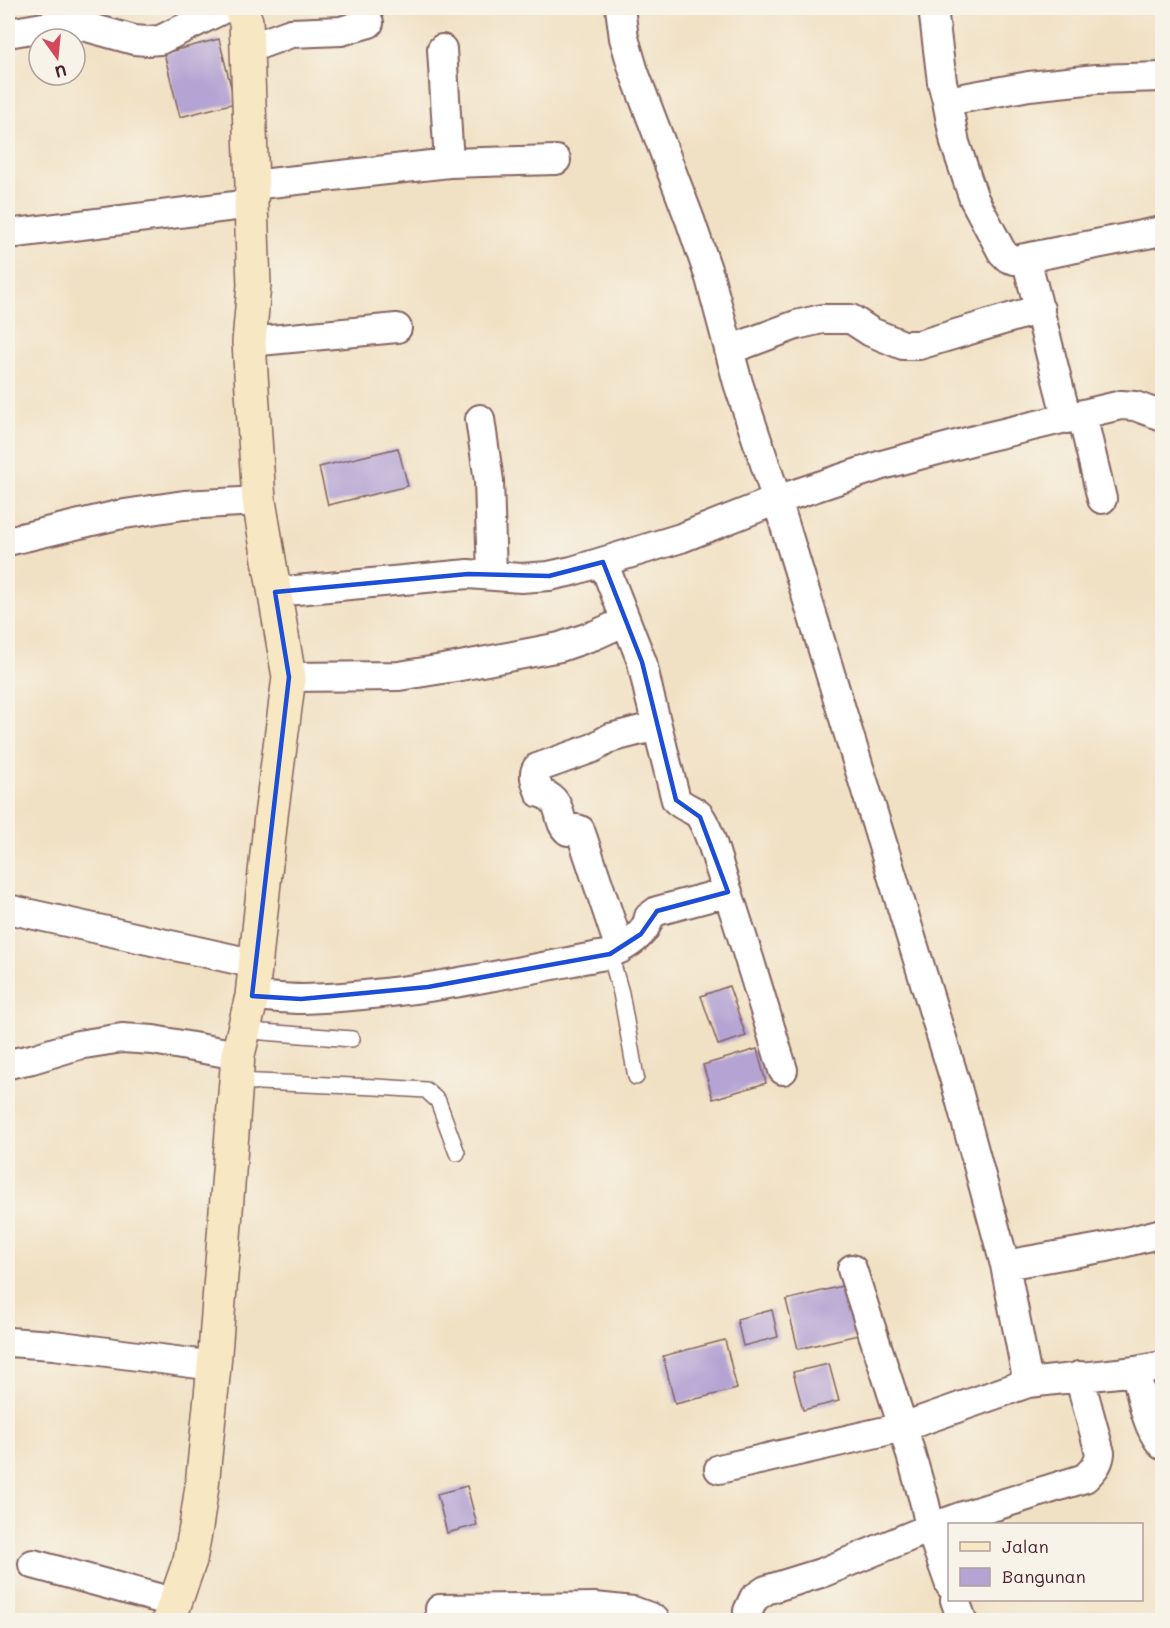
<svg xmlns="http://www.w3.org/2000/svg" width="1170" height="1628" font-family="Mali,sans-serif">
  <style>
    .building { fill: #b4a3d3 }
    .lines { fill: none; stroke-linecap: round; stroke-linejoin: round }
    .lane-casing { stroke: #846361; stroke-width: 18 }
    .street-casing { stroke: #846361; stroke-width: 32 }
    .secondary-casing { stroke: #846361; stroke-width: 36 }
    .lane { stroke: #fff; stroke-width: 15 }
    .street { stroke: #fff; stroke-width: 28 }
    .secondary { stroke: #f7e8c3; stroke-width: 33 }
    .marked { fill: none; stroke: #1d4ed8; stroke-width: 4.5; stroke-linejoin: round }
  </style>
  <rect width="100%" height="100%" fill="#f7f3e8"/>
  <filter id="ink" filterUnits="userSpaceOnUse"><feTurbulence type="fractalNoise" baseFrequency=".0167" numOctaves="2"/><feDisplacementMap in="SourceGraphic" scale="12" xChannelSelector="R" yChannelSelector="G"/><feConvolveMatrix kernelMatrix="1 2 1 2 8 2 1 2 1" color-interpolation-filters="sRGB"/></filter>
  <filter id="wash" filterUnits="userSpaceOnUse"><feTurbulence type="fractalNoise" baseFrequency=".008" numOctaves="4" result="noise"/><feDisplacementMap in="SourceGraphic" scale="24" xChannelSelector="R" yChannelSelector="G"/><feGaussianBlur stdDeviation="1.35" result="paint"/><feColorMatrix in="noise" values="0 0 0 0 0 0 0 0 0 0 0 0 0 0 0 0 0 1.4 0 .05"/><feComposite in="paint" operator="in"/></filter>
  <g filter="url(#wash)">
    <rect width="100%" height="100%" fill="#f1e1c4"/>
    <g id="blocks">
      <path class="building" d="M219 39 235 103 180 117 164 53Z
        M398 448 408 486 328 505 319 467Z
        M729 986 746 1036 718 1045 701 996Z
        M757 1049 766 1083 713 1099 703 1065Z
        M846 1285 858 1335 798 1349 786 1300Z
        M772 1310 778 1337 743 1346 737 1319Z
        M725 1340 737 1389 675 1404 663 1356Z
        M829 1364 839 1401 803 1410 793 1372Z
        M467 1486 477 1525 447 1533 437 1494Z"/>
    </g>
  </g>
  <g filter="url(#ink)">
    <use href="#blocks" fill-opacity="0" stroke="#846361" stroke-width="1.5"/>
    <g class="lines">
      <defs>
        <path id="lane" d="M610 954 621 993 636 1077
          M244 1029 263 1032 352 1039
          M237 1081 376 1087 426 1090 438 1101 457 1153"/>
        <path id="street" d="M620 8 624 38 634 72 690 220 710 278 738 383 777 500 956 1084 1005 1265 1028 1383
          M933 8 942 82 947 101 955 143 974 199 1002 252 1008 258 1015 260 1162 231
          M8 33 55 25H73L87 27 134 40 147 41 160 40 225 8
          M247 49 291 33 341 31 369 23
          M442 49 449 163
          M947 101 1029 86 1096 79 1162 77
          M252 185 449 163 556 160
          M8 234 251 204
          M1026 258 1067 419
          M249 342 397 328
          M729 350 796 325 822 319H851L871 332 903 345H919L1040 309
          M1082 415 1102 499
          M480 419 489 481 492 575
          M8 541 118 515 184 505 259 501
          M603 562 642 662 649 694 676 800C683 807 693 809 699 815 710 830 716 857 722 875 744 939 763 1005 783 1070
          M275 592 468 574 521 578 549 576 572 571 681 538 777 500 882 465 982 438 1121 405 1135 406 1162 416
          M289 677 399 676 455 667 560 647 595 635 626 621
          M8 909 256 964
          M620 949 580 830 577 829 568 831C558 823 562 809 553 800 550 797 544 794 540 793 537 784 532 776 537 768L593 748 610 738 657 726
          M252 996C269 997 286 999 303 999 406 996 509 973 610 954 626 946 646 935 649 917L657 911 728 892
          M8 1064 32 1059 78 1045 122 1038 153 1040 238 1055
          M1005 1265 1107 1247 1162 1233
          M8 1342 54 1345 214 1366
          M1136 1371 1162 1366
          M719 1469 903 1427 852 1269
          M33 1564 176 1603
          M950 1585 930 1528 925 1504 903 1427 1028 1383 1136 1371C1141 1394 1146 1427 1162 1445
          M955 1600 962 1620
          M440 1609 595 1607 633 1611 652 1618 655 1620
          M749 1620 748 1611 754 1598 766 1590 824 1572 930 1528 963 1516 1085 1478C1093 1470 1099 1464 1100 1453L1079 1376"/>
        <path id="secondary" d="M169 1620 190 1560 196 1527 202 1486 214 1366 238 1055 252 996 271 816 289 677 259 501 249 342 254 285 251 204 252 185 246 21 240 8"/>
      </defs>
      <use href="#lane" class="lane-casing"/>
      <use href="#street" class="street-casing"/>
      <use href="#secondary" class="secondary-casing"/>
      <use href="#lane" class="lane"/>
      <use href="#street" class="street"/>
      <use href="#secondary" class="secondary"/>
    </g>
  </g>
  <path class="marked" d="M603 562 642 662 676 800 700 817 728 892 657 911 641 934 610 954 428 987 301 999 252 996 289 677 275 592 468 574 549 576Z"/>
  <rect width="1170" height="1628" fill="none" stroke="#f7f3e8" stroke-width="30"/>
  <rect x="948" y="1523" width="195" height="78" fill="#f7f3e8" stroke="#b29e9c" stroke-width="1.5"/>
  <rect x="960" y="1542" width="30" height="9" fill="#f7e8c3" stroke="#b29e9c" stroke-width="1.5"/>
  <text x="1002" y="1553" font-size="18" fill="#4a1f2b">Jalan</text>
  <rect x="960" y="1568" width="30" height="18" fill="#b4a3d3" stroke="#b29e9c" stroke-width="1.5"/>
  <text x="1002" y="1583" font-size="18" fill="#4a1f2b">Bangunan</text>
  <g transform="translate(57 57) rotate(165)"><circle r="28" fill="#f7f3e8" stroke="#b29e9c" stroke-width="1.5"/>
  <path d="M0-4.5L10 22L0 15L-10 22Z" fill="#d1495b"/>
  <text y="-9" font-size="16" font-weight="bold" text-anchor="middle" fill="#4a1f2b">U</text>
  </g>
</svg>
